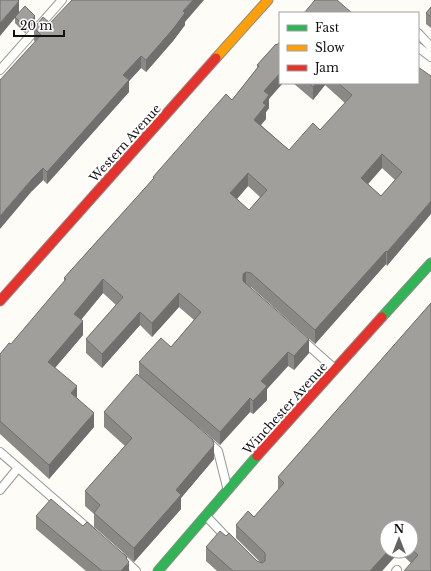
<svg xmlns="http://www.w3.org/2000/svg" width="431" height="571" font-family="'Libre Baskerville',serif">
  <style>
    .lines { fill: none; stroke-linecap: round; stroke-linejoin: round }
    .lane-casing { stroke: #979795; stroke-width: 10 }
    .fast-casing { stroke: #8e8d8b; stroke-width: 11 }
    .slow-casing { stroke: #8e8d8b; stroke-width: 11 }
    .jam-casing { stroke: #8e8d8b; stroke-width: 11 }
    .lane { stroke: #fffffe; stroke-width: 8 }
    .fast { stroke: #30b455; stroke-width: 9 }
    .slow { stroke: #ff9f0a; stroke-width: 9 }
    .jam { stroke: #e5322d; stroke-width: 9 }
    .wall { fill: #8a8986; fill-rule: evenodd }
    .shaded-wall { fill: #716f6d }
    .building { fill: #a19f9c; stroke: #716f6d; fill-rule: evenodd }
    .labels { text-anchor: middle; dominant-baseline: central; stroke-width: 4; stroke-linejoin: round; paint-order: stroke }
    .street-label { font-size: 12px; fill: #111; stroke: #fff }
  </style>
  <rect width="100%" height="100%" fill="#fdfcf7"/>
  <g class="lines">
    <defs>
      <path id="lane" d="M418 33 431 47
        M418 47 431 57
        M0 70 62 0
        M300 338 335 369
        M207 441 218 451 227 487
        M0 452 92 532
        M0 490 18 468
        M206 516 228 539
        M122 558 136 571
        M396 571 397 570"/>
      <path id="fast" d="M382 317 431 263
        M158 571 257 456"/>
      <path id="slow" d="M216 58 268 0"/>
      <path id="jam" d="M0 301 216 58
        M257 456 382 317"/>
    </defs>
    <use href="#lane" class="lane-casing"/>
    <use href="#fast" class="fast-casing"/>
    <use href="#slow" class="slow-casing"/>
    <use href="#jam" class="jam-casing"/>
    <use href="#lane" class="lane"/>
    <use href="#fast" class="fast"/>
    <use href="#slow" class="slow"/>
    <use href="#jam" class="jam"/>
  </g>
  <path class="wall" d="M431 7V28L426 24V13Z
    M19 13 35 22 25 33 15 23V18L0 36Z
    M185 22V25L173 41 146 72 141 68 129 81V92L47 184 43 180 32 191 35 42 34 40V28L50 23Z
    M276 44 269 99V108L266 112V119L261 125 289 150 320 130 345 103 325 85 313 100 293 83H418L387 266 386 264 315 344 251 287H249L309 353 294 370 288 366 267 389V400L253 414 250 412 220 445 190 420 214 459 181 498V509L134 562 94 527V514L85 506V491L125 446 104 427V412L139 375V362L171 347 194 320 179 307 152 337 140 325 102 368 86 353V339L116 305 103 293 81 320 83 335 55 368 77 398 94 427 49 479 0 434V354L11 344 64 282V278L153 179V177L232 100 257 68V65ZM382 168 395 180 381 196 368 184ZM248 186 260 197 249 210 237 199Z
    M431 303V571L411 563 399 552 382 571H217L206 561V547L260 562 236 538V525L254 517 278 490V477ZM387 527H411V551H387Z
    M36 516 83 526 129 571H86L36 529Z"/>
  <path class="shaded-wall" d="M193 0H204L185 22V25L173 41 146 72V60L183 11Z
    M19 1V13L0 36V23Z
    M35 16V22L25 33V27Z
    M141 56V68L129 81V92L47 184V172L123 75Z
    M280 73V83H283L269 99V108L266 112V119L254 133V120L264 91Z
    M316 83H325V85L313 100V87Z
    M382 154V168L361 192V178Z
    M43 168V180L32 191 0 229V216L32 179Z
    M248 173V186L230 207V193Z
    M431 201V214L387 266V252Z
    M386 251V264L315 344V330Z
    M246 272V286L243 288V274Z
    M103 279V293L74 328V314Z
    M179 293V307L152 337V323Z
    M140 312V325L102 368V354Z
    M83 321V335L48 376V362Z
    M309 339V353L294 370V356Z
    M288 352V366L267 389V400L253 414V401L261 381Z
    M77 386V399L71 393Z
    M250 398V412L220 445V432Z
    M94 413V427L49 479V465Z
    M214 445V459L181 498V509L134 562V548L176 490Z
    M388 551H399V552L382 571H370Z
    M127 557V565L129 562V571H121L126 558Z"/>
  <path class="building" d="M0 0H18L19 1 0 23Z
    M72 0H193L183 11 185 13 173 29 146 60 141 56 123 75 129 80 47 172 43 168 32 179 0 216V80L41 35 34 28 43 17 50 23Z
    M315 0H337L352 13H304Z
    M25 6 35 16 25 27 15 17Z
    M431 7V17L426 13Z
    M280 41V73L264 91 269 95 263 103 266 105 254 120 289 150 313 123 320 130 352 95 338 83H418V67L431 76V201L387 252 386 251 315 330 251 273 246 272 243 274V281L309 339 294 356 288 352 261 381 267 386 253 401 250 398 220 432 139 362 161 338 171 347 201 312 179 293 152 323 140 312 102 354 86 339 123 297 103 279 74 314 83 321 48 362 77 386 71 393 94 413 49 465 0 421V354L9 343 11 344 66 279 64 278 154 178 153 177 226 94 232 100 259 66 257 65 276 44 277 45ZM382 154 402 172 381 196 361 178ZM248 173 267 190 249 210 230 193Z
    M309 83H316L313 87Z
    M431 303V571H404L418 555 411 549V527H387V551H388L370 571H233L206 547 220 531 226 536 229 533 257 561 262 563 265 561V553L236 525 248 511 254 517 284 483 278 477Z
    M137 374 213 440 214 445 176 490 181 495 134 548 94 513 100 505 85 491 132 438 104 412Z
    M51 499 83 526 87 522 127 557 126 558 129 562 121 571H102L36 516Z"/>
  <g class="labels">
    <g class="street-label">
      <text transform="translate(125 143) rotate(-48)">Western Avenue</text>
      <text transform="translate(285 408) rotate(-48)">Winchester Avenue</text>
    </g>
  </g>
  <rect x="279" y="12" width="140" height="72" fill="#ffffff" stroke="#a0a0a0"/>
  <rect x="287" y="25" width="20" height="6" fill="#30b455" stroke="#a0a0a0"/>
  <text x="315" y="32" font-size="12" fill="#111111">Fast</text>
  <rect x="287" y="45" width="20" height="6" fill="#ff9f0a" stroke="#a0a0a0"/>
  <text x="315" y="52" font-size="12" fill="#111111">Slow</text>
  <rect x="287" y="65" width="20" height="6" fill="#e5322d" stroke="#a0a0a0"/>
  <text x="315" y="72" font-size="12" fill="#111111">Jam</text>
  <g transform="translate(399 539)"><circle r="19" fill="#ffffff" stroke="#a0a0a0"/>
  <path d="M0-3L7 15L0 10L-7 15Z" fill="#646362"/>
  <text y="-6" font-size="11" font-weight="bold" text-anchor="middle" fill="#111111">N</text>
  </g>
  <path d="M14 30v6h50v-6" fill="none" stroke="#111111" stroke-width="2"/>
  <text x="20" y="30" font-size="12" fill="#111111" stroke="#ffffff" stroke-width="3" paint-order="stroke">20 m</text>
</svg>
